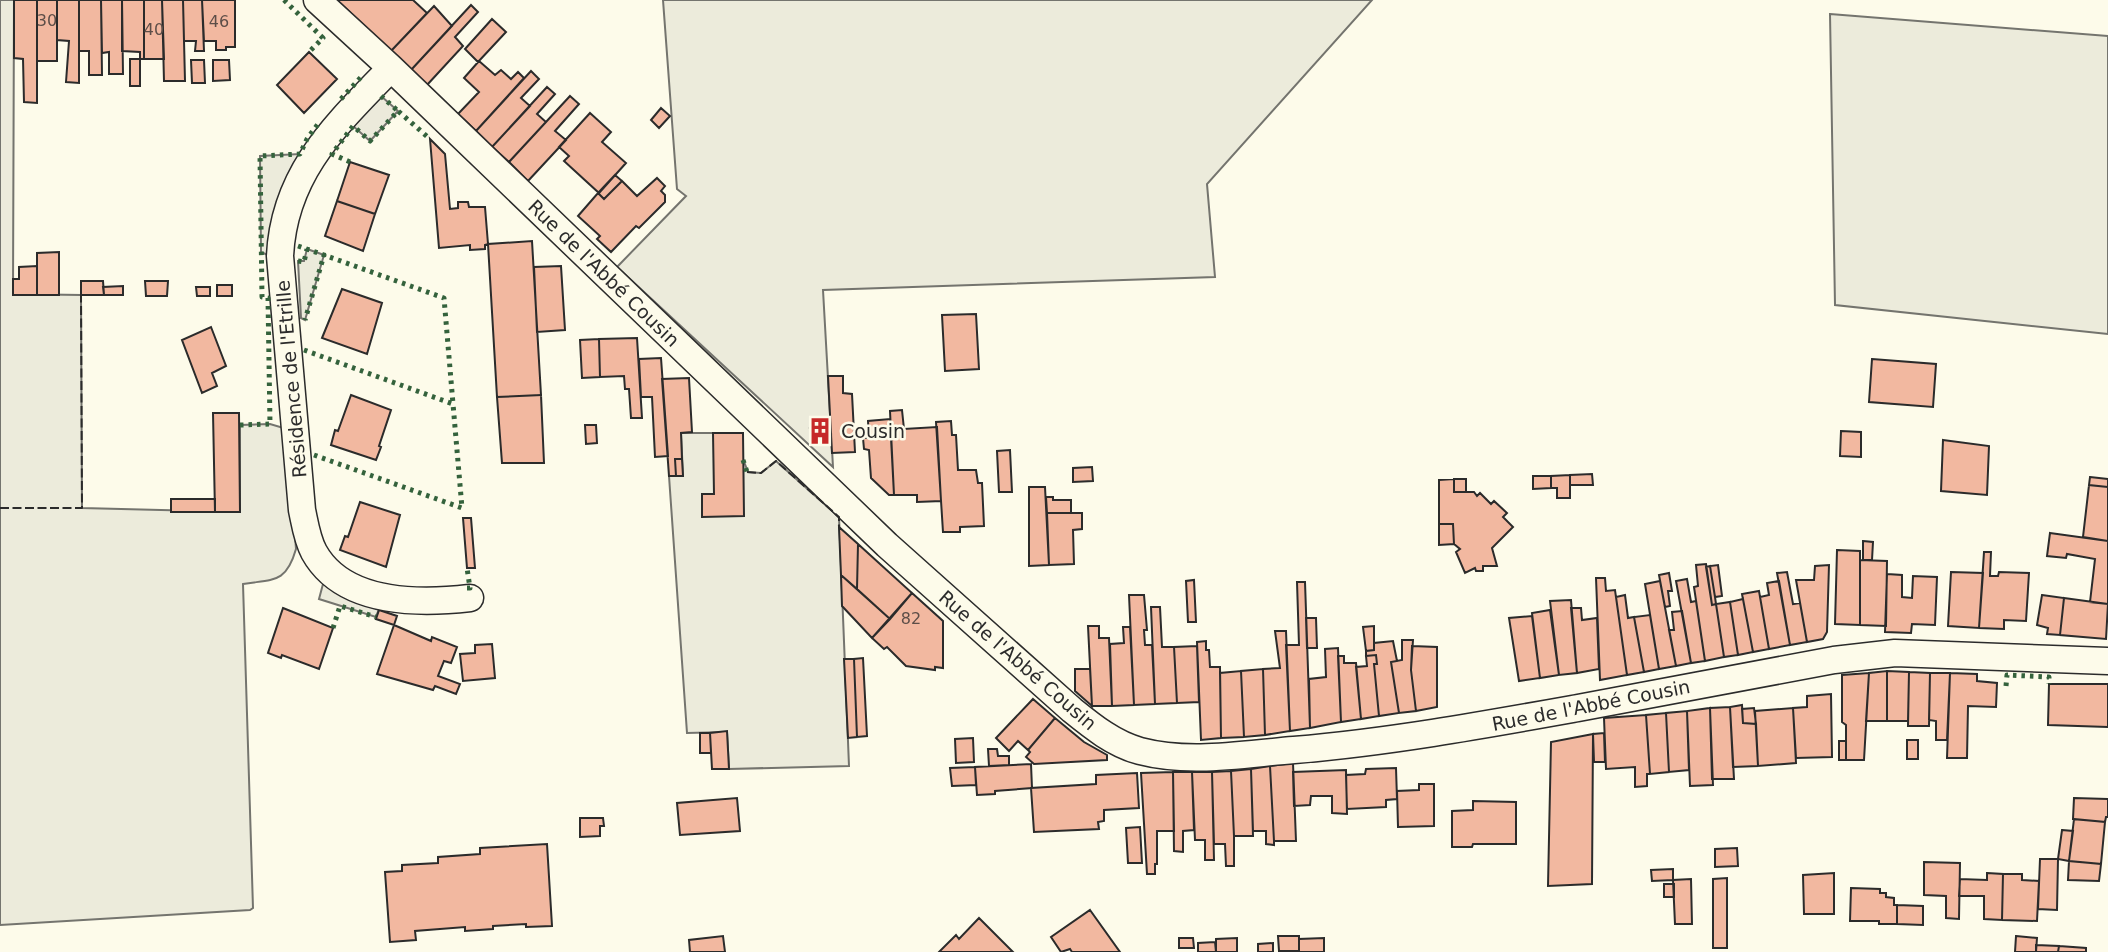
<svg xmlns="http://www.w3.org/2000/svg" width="2108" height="952" font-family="'DejaVu Sans',sans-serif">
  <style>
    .green { fill: #ecebdb; stroke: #74746e; stroke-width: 2 }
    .parking { fill: #eceadb; stroke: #74746e; stroke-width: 2 }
    .building { fill: #f2b8a0; stroke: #2b2b2b; stroke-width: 2 }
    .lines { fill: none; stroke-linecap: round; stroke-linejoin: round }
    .minor-casing { stroke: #2b2b2b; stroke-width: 29 }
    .minor { stroke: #fdfbea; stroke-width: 26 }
    .hedge { stroke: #34623c; stroke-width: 5; stroke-dasharray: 3.5 5; stroke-linecap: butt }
    .fence { stroke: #2b2b2b; stroke-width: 2; stroke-dasharray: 9 3.5; stroke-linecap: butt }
    .labels { text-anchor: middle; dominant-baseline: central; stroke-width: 5; stroke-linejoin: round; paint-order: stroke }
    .number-label { font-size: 16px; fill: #5d4e48 }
    .street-label { font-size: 19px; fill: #2b2b2b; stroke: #fdfbea }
    .poi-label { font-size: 19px; fill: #2b2b2b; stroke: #fdfbea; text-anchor: start }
  </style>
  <rect width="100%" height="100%" fill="#fdfbea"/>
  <path class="green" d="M0 0H14L13 294 81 295 82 508 240 512V425L270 424 287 429 296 549C286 584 273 579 243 584L253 908 250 910 0 925Z
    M663 0H1372L1207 184 1215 277 823 290 833 467 617 267 686 196 677 189Z
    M1830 14 2108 36V334L1835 305Z
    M300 154 272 257 261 252 260 156Z
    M307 249 324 255 305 320 301 318 298 261H304Z
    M681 433H730L738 446 748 472 761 473 776 461 839 517 849 766 729 769 727 732 687 733 669 476H683Z
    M323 584 381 603 376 617 319 599Z"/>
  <path class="parking" d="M381 96 398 111 370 141 353 126Z"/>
  <path class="building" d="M14 0H37V103L24 102 23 59 14 58Z
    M37 0H57V61H37Z
    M57 0H79V83L66 82 69 41 57 40Z
    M79 0H101L102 75H89V51H79Z
    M101 0H122L123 74H109V52L102 53Z
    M122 0H144V59H140V52L122 51Z
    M144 0H162L164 59H144Z
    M162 0H183L185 81H164Z
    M183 0H202L204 51H195L196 41H184Z
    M202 0H235V47H226V50H216V41H204Z
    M337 0H413L427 13 391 51Z
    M471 5 478 12 455 37 463 46 427 85 411 70Z
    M434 6 452 26 411 70 391 51Z
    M492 19 506 32 478 62 465 49Z
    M309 52 337 79 304 113 277 85Z
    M130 59H140V86H130Z
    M191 60H204L205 83H192Z
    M213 60H229L230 80 213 81Z
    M479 61 495 75 501 70 511 79 518 72 524 78 476 131 458 114 479 92 464 78Z
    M531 71 539 79 521 98 530 106 492 147 476 131Z
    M547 87 555 94 537 114 546 122 509 162 492 147Z
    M570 96 579 104 555 131 566 140 528 181 509 162Z
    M661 108 670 116 659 128 651 120Z
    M590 113 611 132 602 142 626 163 599 193 564 161 569 156 559 147Z
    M430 139 445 154 450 209 458 208V202H468L469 207H485L488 244 485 245V249L470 250V245L439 248Z
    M350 162 389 175 375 214 337 201Z
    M615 175 622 181 604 199 598 193Z
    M657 178 665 186 661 191 665 195V202L639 228 636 226 611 252 597 239 600 236 578 216 598 193 604 199 622 181 637 196Z
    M337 201 375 214 363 251 325 236Z
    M532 241 541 395 497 397 488 244Z
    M59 252V295H37V253Z
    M37 266V295H13V279H19V267Z
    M561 266 565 330 537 332 534 267Z
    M81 281H103L104 295H81Z
    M145 281H168L167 296H146Z
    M217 285H232V296H217Z
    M123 286V295H104L103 287Z
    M196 287H210V296H197Z
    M342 289 382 303 367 354 322 338Z
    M976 314 979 369 945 371 942 315Z
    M211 327 226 366 212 373 217 386 202 393 182 340Z
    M637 338 642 418H631L629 389H625L624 376 600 377 599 339Z
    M599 339 600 377 582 378 580 340Z
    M661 358 668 456 655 457 652 397H641L639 359Z
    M1872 359 1936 364 1933 407 1869 402Z
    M828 376H843V393L852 394 855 452 832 453Z
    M689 378 692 432 681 433 682 459H675L676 476H669L662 379Z
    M351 395 391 410 379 446 381 447 376 460 331 445 335 430 338 431Z
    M541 395 544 463H502L497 397Z
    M902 410 904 429 937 427 941 501 917 502V495H894L890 411Z
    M213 413H239L240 512H215Z
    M890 419 894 495H889L871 478 869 450 864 449 863 438H869L868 421Z
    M817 421 831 434 825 442 810 428Z
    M951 421 952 435H956L958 470H976L978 483H982L984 526 960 527V532H943L936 422Z
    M585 425H596L597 443 586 444Z
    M1841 431 1861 432V457L1840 456Z
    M713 433H743L744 516 702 517V494H714Z
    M1943 440 1989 446 1987 495 1941 491Z
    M1010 450 1012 492H999L997 451Z
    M675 459H682L683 476H676Z
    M1092 467 1093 481 1073 482V468Z
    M1592 474 1593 485H1570V475Z
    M1570 475V498H1557V488H1551V476Z
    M1533 476H1551V488L1533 489Z
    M2090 477 2108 479V487L2089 485Z
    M1454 479V492H1474L1477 496 1480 493 1491 504 1494 501 1507 513 1503 517 1513 527 1492 548 1497 566H1483V571H1476L1475 568 1465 573 1456 552 1460 549 1454 544 1453 524H1439V480Z
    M1454 479H1466V492H1454Z
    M2089 485 2108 487V541L2083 537Z
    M1029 487H1045L1049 565 1029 566Z
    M1046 497H1053V500H1071V513H1047Z
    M171 499H215V512H171Z
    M360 502 400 515 386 567 340 550 345 536 348 537Z
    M1047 513H1082V529L1073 530 1074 564 1049 565Z
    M463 518H471L475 568H467Z
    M1439 524H1453L1454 544 1439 545Z
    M839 527 858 544 857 589 841 575Z
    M2050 533 2108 541V604L2090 602 2095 559 2067 554 2066 558 2047 556Z
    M1863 541 1873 542 1872 560H1863Z
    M858 544 912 593 890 619 857 589Z
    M1837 550 1860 551V625L1835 624Z
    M1984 552H1991L1990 576H1998L1999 572 2029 573 2026 621 2004 620V629L1979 628Z
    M1860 560 1887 561 1886 626 1860 625Z
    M1706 564 1712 605 1716 604 1724 657 1705 661 1694 587 1698 586 1696 565Z
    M1718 565 1722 596 1715 597 1710 566Z
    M1829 565 1827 632 1823 639 1807 642 1796 580H1814L1815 566Z
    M1710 566 1715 597 1716 604 1712 605 1706 567Z
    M1787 572 1793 604 1800 603 1807 642 1790 645 1777 573Z
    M1951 572 1983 573 1979 628 1948 626Z
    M1669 573 1672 591H1668L1670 606 1665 607 1659 575Z
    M1887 574 1902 575V597L1912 598 1913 576 1937 577 1935 625 1912 624 1911 633 1885 632Z
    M841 575 890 619 872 638 842 606Z
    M1596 578H1605L1606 591 1615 590 1627 675 1600 680Z
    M1687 579 1691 602 1696 601 1705 661 1691 663 1676 581Z
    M1194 580 1196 622H1188L1186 581Z
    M1660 581 1676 666 1659 669 1645 584Z
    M1779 581 1790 645 1769 649 1760 597 1769 595 1767 583Z
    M1297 582H1305L1310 728 1290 731 1286 645H1299Z
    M1759 591 1769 649 1753 652 1742 594Z
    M912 593 943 621V668L935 667V670L906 666 887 647 884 649 872 638Z
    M1129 595H1144L1147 630H1144L1145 645H1152L1155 704 1134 705Z
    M1625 595 1628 618 1634 617 1644 672 1627 675 1616 597Z
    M2042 595 2064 598 2060 635 2047 634 2048 628 2037 625Z
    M2064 598 2108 604 2106 639 2060 635Z
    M1743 599 1753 652 1738 655 1730 602Z
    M1571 600 1577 673 1559 675 1550 601Z
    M1730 602 1738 655 1724 657 1716 604Z
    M1151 607H1160L1162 647H1174L1177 703 1155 704Z
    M283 608 333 628 319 669 282 655 281 658 268 653Z
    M1571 608H1581L1582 620 1597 618 1599 669 1577 673Z
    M379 610 397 616 394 625 376 619Z
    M1550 610 1559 675 1540 678 1532 613Z
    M1682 611 1691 663 1676 666 1669 630H1674L1672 612Z
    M1650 615 1659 669 1644 672 1634 617Z
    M1532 616 1540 678 1519 681 1509 618Z
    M1306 618H1316L1317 648H1307Z
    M394 625 431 641 432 637 457 647 451 663 444 661 438 676 460 684 456 694 435 686 433 690 377 674Z
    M1088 626H1099V638H1109L1112 706H1092Z
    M1374 626V650L1366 651 1363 627Z
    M1123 627H1130L1134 705 1112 706 1110 644 1124 643Z
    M1275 631H1286L1290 731 1265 735 1263 669 1280 668Z
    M1402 640H1413L1411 670 1416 711 1399 713 1391 662 1402 660Z
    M1206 641V650H1209L1210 667H1220L1221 738 1201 740 1197 642Z
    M1393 641 1397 661 1391 662 1399 713 1379 716 1374 664H1377L1376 655 1366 656V651L1374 650V643Z
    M492 644 495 678 463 681 460 654 475 653V645Z
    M1197 646 1199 702 1177 703 1174 647Z
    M1412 646 1437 647V707L1416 711 1411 670Z
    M1338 648 1341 722 1310 728 1309 679 1326 677 1325 649Z
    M1376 655 1377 664H1374L1379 716 1361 719 1356 667 1367 666 1366 656Z
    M1338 656H1344V663H1356L1361 719 1341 722Z
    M863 658 867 736 857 737 854 659Z
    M844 659H854L857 737 848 738Z
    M1075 669H1090L1092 706 1075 691Z
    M1263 669 1265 735 1244 737 1241 671Z
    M1241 671 1244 737 1221 738 1220 673Z
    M1887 671V721H1866L1869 673Z
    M1887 671 1909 672 1908 721H1887Z
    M1909 672 1930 673 1929 726H1908Z
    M1869 673 1864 760H1846V725L1842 722V675Z
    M1930 673H1950L1947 740H1936V721L1929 720Z
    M1950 673 1977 674V681L1997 683 1996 707 1968 706 1967 758H1947Z
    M2049 684H2108V727L2048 725Z
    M1831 694 1832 757 1796 758 1793 708 1807 707V696Z
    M1033 699 1055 718 1028 750 1018 741 1009 751 996 738Z
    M1742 705 1743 723 1756 724 1758 766 1733 767 1730 707Z
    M1730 707 1734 779H1712L1710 708Z
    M1710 708 1713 785 1690 786 1687 711Z
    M1754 708 1756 724 1743 723 1742 709Z
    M1793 708 1796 763 1758 766 1755 711Z
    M1687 711 1689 770 1669 772 1666 713Z
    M1666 713 1669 772 1650 774 1646 715Z
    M1646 715 1650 774H1647V786L1635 787V767L1606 769 1604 718Z
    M1055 718 1084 742 1107 755V760L1034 764 1026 757 1030 752 1028 750Z
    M727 731 729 769H712L710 733Z
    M700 733H710L711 753H700Z
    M1604 733 1605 762H1594L1593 734Z
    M1593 734 1592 884 1548 886 1551 742Z
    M973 738 974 762 956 763 955 739Z
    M1907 740H1918V759H1907Z
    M1839 741H1846V760H1839Z
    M988 749H997L998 756H1009V765L989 766Z
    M1293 763 1296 841H1274L1270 766Z
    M1031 764 1032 788 995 791V794L977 795 975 767Z
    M1270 766 1274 841V845L1266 844V831H1253L1251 769Z
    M975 767 976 785 952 786 950 768Z
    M1396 768 1397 799 1386 800V807L1347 809 1346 775 1365 774 1366 769Z
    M1251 769 1253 836H1234L1231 771Z
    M1346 770 1347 814 1332 813V796H1311L1310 805 1294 806 1293 772Z
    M1231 771 1234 836V866H1226L1225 844H1214L1212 772Z
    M1173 772 1174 831H1157V864H1155V874H1147L1141 773Z
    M1173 772H1192L1194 830 1183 831V852L1174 851Z
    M1192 772H1212L1214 860H1205V840H1195Z
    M1137 773 1139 808 1104 810V821L1098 822 1099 829 1034 832 1031 788 1096 784V775Z
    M1419 784H1434V826L1398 827 1397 791 1419 790Z
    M737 798 740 831 680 835 677 803Z
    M2074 798 2108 799V817H2106L2105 822 2073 819Z
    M1473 801 1516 802V844H1473L1472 847H1452V811L1473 810Z
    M580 818H603L604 826H600V836L580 837Z
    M2074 819 2105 822 2101 864 2069 861Z
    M1140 827 1142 863H1128L1126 828Z
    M2062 830 2073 831 2069 861 2058 859Z
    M547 844 552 926 526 927V924L493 926V929L465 931V927L415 931 416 940 390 942 385 872 402 871V865L438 863V857L480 854V848Z
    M1737 848 1738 866 1715 867V849Z
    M2040 859H2058L2057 910 2038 909Z
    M2069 861 2101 864 2099 881 2068 880Z
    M1924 862 1960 863 1959 919 1946 918V896L1924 895Z
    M1673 869V880L1652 881 1651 870Z
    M1834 873V914H1804L1803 875Z
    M1987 873 2003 874 2002 920 1984 919V896H1959L1960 879 1987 880Z
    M2003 874H2022V880L2039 881 2037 921 2002 920Z
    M1727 878V948H1713V879Z
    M1691 879 1692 924H1675L1673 880Z
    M1664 884H1674V897H1664Z
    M1851 888 1880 889V893H1886V897L1894 898V905H1897V924H1879V921H1850Z
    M1897 905 1923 906V925L1897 924Z
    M1090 910 1120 952H1072L1070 949 1061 952 1051 937Z
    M979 918 1013 952H939L956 935 959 939Z
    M723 936 725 952H690L689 940Z
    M1278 936H1299V951H1279Z
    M2016 936 2037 938 2036 952H2015Z
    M1179 938H1193L1194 948H1179Z
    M1237 938V952H1216V939Z
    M1324 938V952H1299V939Z
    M1215 942 1216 952H1198V943Z
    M1273 943V952H1258V944Z
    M2036 945 2059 946 2058 952H2036Z
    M2059 946 2086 948V952H2058Z"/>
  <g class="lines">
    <defs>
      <path id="minor" d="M317 0 391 68 887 545 1072 710C1093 727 1114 744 1140 751 1190 764 1243 754 1294 750 1389 742 1483 725 1578 708 1663 692 1748 676 1834 660L1895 653 2108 661
        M391 68C337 124 284 172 280 256L302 510C305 524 307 539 314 552 343 604 418 604 470 598"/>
    </defs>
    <use href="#minor" class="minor-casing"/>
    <use href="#minor" class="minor"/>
    <path class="hedge" d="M284 0 323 38 309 52
      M381 96 398 111
      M341 99 362 76
      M350 162 332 154 353 126 370 141 398 111 430 139
      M298 246 324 255 305 320
      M298 261 304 262 307 249
      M304 350 453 404 444 298 324 255
      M240 425 270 424 268 298 262 297 260 156 300 154 307 139 318 124
      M314 455 462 508 453 404
      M743 460 747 472
      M467 588H470L467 568
      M333 628 340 606 376 617
      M2006 686 2007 675 2049 677V684"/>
    <path class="fence" d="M747 472 761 473 776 461 839 517V527
      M0 508H82L81 295"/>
  </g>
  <defs>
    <symbol id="building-bare" viewBox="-9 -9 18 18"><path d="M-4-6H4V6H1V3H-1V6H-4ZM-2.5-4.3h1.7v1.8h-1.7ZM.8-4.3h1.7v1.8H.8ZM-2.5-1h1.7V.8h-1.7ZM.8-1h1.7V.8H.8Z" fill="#c62828" stroke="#fdfbea" stroke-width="2.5" paint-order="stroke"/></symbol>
  </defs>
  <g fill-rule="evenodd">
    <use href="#building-bare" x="801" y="412" width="38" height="38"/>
  </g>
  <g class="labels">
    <g class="number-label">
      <text x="47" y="20">30</text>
      <text x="219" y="21">46</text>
      <text x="154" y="29">40</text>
      <text x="911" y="618">82</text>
    </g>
    <g class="street-label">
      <text transform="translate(604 273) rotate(44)">Rue de l'Abbé Cousin</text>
      <text transform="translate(291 379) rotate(-95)">Résidence de l'Etrille</text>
      <text transform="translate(1018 660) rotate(41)">Rue de l'Abbé Cousin</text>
      <text transform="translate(1591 705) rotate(-11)">Rue de l'Abbé Cousin</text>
    </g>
    <g class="poi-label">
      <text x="841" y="431">Cousin</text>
    </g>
  </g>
</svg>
